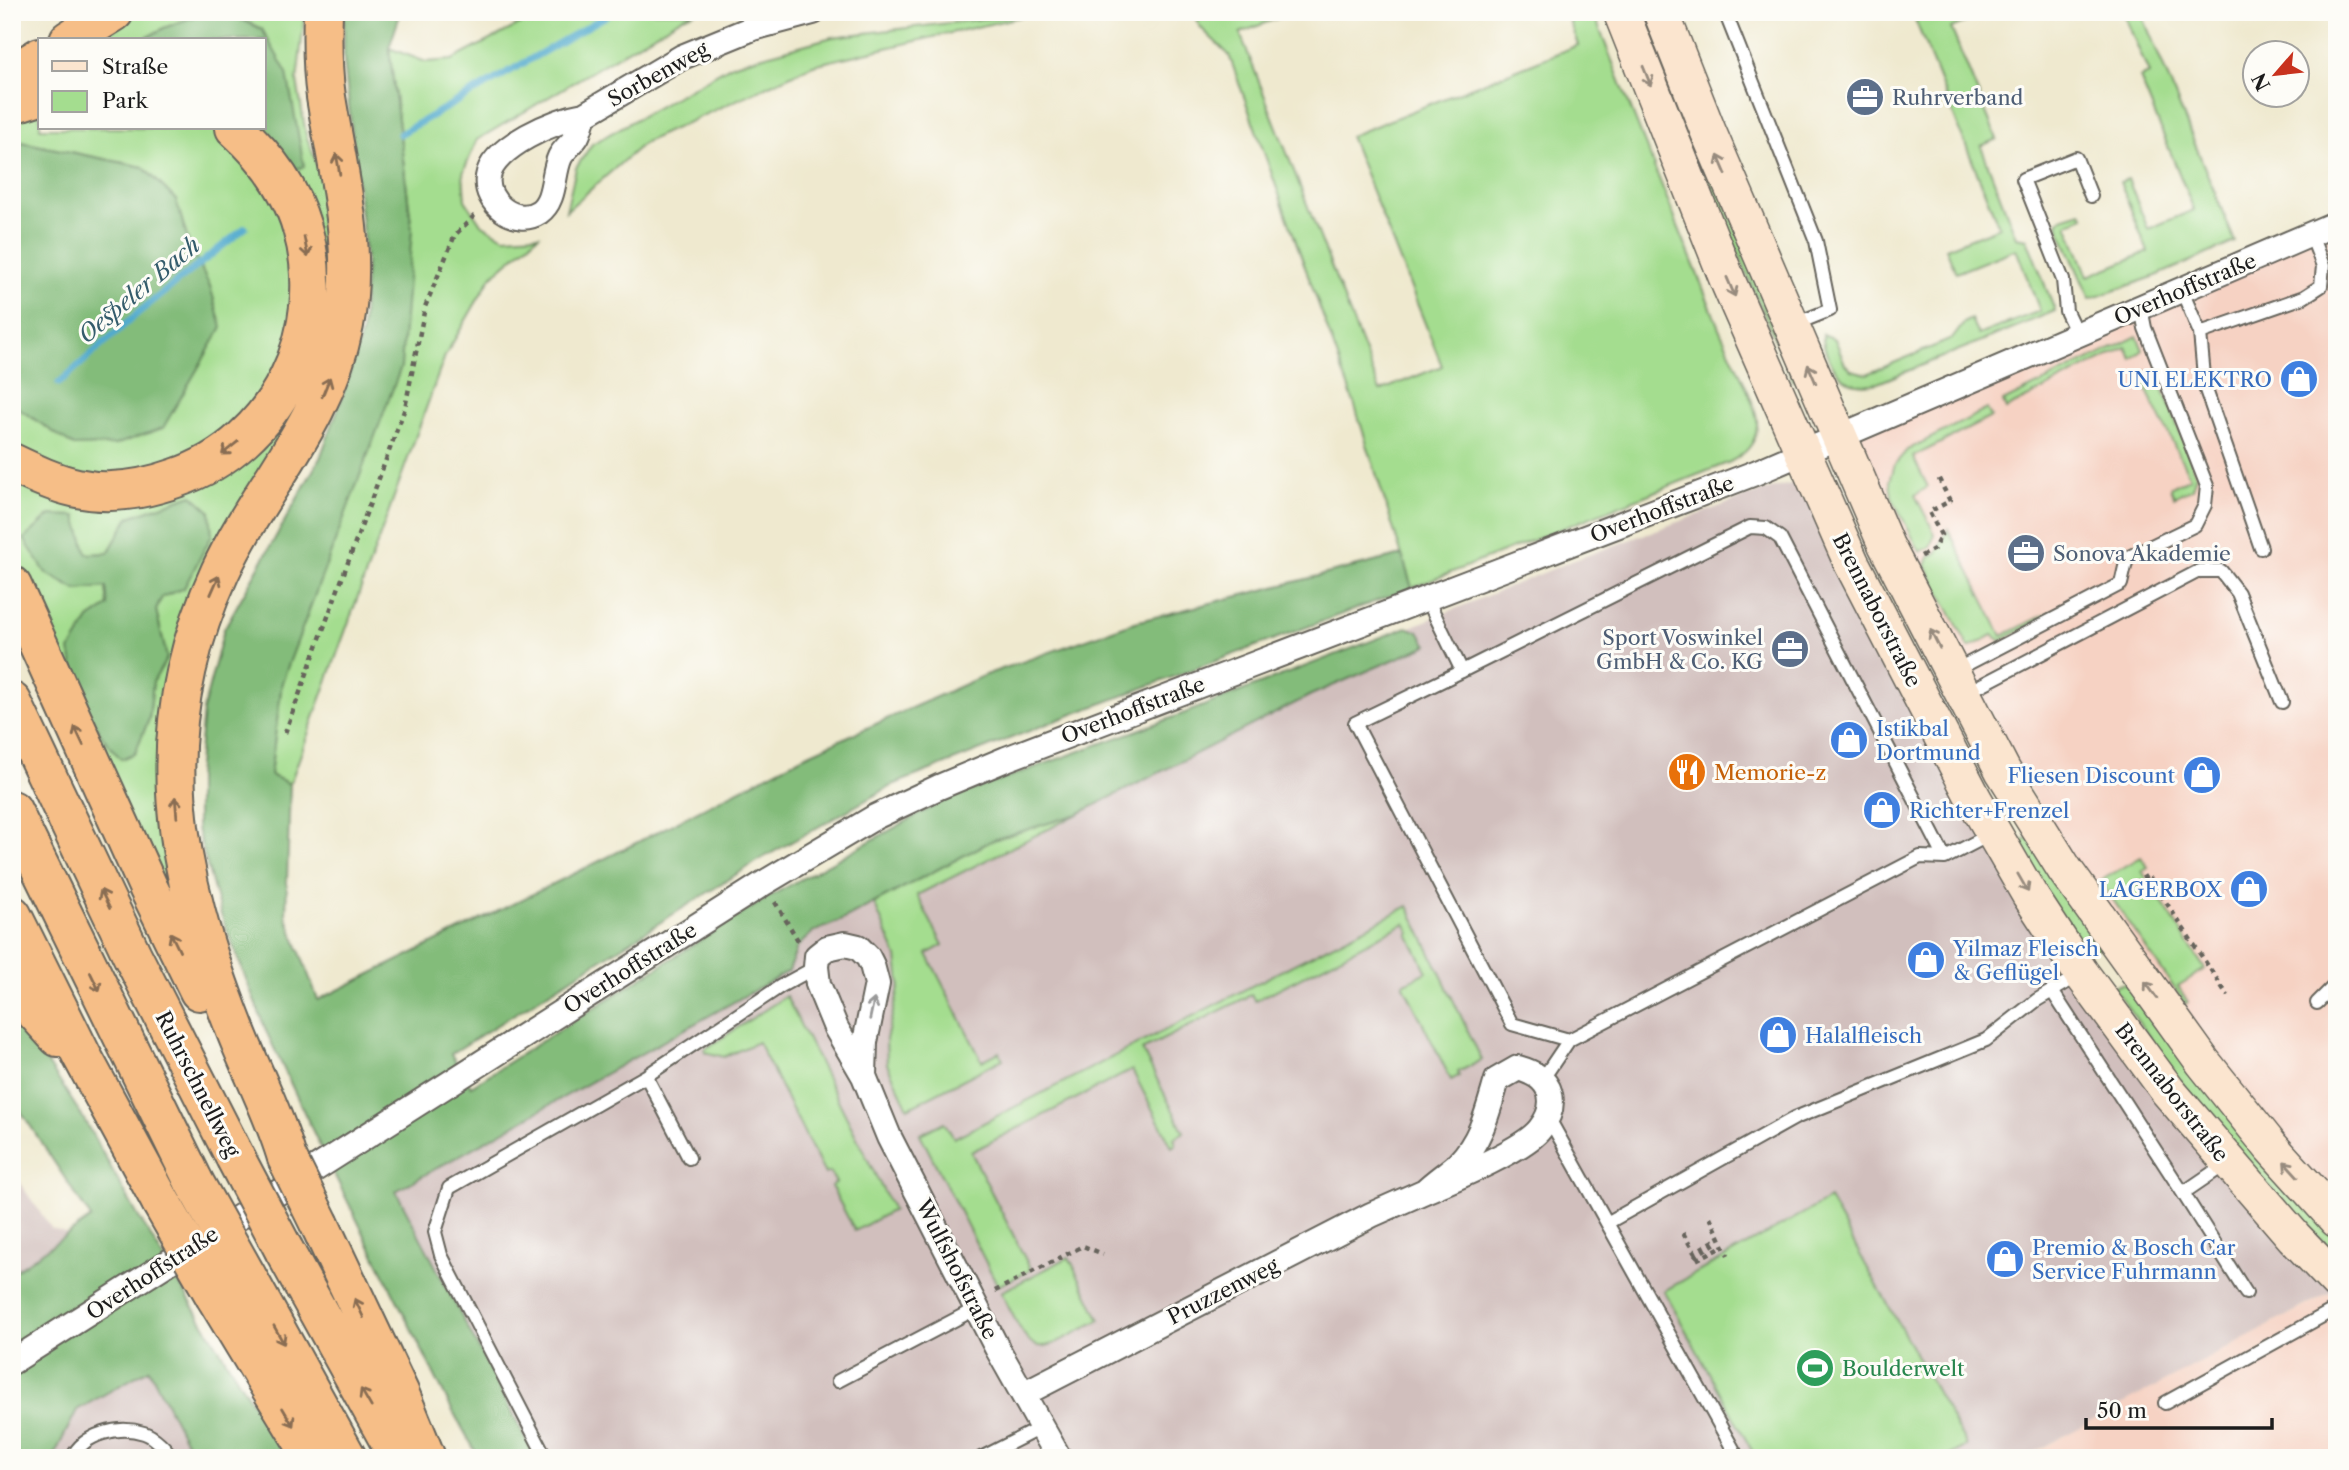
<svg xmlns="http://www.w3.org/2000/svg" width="2349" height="1470" font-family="'Libre Caslon Text',serif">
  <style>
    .built { fill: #f6d2c3 }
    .industrial { fill: #d1bfbd }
    .green { fill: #a4dd8f; stroke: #607c56; stroke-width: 2; fill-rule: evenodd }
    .forest { fill: #83bc7a; stroke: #506c4b; stroke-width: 2 }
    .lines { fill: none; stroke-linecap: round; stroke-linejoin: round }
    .stream { stroke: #51aace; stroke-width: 7 }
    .lane-casing { stroke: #66645b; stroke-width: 16 }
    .street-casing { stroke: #66645b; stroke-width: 28 }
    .secondary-casing { stroke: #66645b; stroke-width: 38 }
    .highway-casing { stroke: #66645b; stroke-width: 42 }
    .path { stroke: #66645b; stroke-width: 4.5; stroke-dasharray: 5 5; stroke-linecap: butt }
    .lane { stroke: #fff; stroke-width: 12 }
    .street { stroke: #fff; stroke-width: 24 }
    .secondary { stroke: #fbe5cf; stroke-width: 35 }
    .highway { stroke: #f6be87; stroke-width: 38 }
    .highway-bridge-casing { stroke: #66645b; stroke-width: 42; stroke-linecap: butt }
    .highway-bridge { stroke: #f6be87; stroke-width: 38 }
    .oneway { stroke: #978b7e }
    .oneway2 { stroke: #896d52 }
    .oneway3 { stroke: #999 }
    .labels { text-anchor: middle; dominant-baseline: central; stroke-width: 6; stroke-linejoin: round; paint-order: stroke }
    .street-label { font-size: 21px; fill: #1c1c1c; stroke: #fdfcf7 }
    .service-label { font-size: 21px; fill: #4e5e75; stroke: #fdfcf7; text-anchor: start }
    .shop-label { font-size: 21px; fill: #366cbe; stroke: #fdfcf7; text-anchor: start }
    .food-label { font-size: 21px; fill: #c56008; stroke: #fdfcf7; text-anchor: start }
    .leisure-label { font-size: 21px; fill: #27864d; stroke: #fdfcf7; text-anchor: start }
    .water-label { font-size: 23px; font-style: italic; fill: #345c6c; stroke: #fdfcf7 }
  </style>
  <rect width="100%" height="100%" fill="#fdfcf7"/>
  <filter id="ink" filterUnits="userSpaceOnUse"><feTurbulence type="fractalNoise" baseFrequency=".0143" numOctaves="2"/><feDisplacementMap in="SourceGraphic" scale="14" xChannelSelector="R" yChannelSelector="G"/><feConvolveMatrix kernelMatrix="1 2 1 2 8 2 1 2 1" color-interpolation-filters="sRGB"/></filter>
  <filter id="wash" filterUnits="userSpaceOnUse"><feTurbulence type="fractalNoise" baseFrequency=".00686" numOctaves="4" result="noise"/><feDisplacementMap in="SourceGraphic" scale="28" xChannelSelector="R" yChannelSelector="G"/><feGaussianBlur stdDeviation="1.57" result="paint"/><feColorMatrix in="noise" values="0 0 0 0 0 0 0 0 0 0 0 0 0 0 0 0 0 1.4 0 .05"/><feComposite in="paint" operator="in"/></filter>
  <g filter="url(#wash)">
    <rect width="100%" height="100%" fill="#efe9cf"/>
    <path class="built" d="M2337 227V1211L2070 868 1847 439Z
      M2337 1289V1458H2025L2080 1427Z"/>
    <path class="industrial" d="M1809 479 1972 807 2336 1289 2023 1458H528L384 1186 1084 761 1572 561 1759 492Z
      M12 1172 52 1229 154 1261 275 1458H12Z"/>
    <path class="green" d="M134 12H206L164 28 142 40H90Z
      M225 12H305L297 81 306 135 315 159 328 207 335 260 330 308 316 369 196 607 170 898 151 872 12 561V404L74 446 210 286 189 244 176 200 143 167 12 140V118L40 73V128H253L289 173 262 29ZM191 496 162 597 156 610 167 658 153 682 149 719 135 753 121 759 89 619 108 606 106 587 76 590V516L87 554 108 553 129 517Z
      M543 12H696L683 17 477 140 463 173 465 200 481 224 504 237 539 235 491 277 445 356 290 784 270 775 282 682 412 230 389 48 426 62 452 60Z
      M1041 12 813 65 645 142 566 211 576 168 592 144 734 64 832 37Z
      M1194 12H1293L1240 33 1380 391 1442 366 1350 136 1578 45 1566 12H1593C1634 118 1677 223 1719 328 1728 350 1756 402 1757 421 1758 442 1747 453 1730 462L1412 588 1354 403 1229 55 1200 27Z
      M1912 12H1989L1951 28 1997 139 1981 146 2016 237 2027 239 2055 311 1878 383C1869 385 1859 386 1850 382 1834 374 1822 350 1823 334L1835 339 1845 364 1851 370 1867 374 1952 339 1965 322 1971 319 1978 335 2040 311 2016 249 1956 273 1946 248 1999 227Z
      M2123 12H2141L2235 242 2156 276 2090 299 2059 229 2058 222 2062 218 2081 212 2084 217 2067 224 2088 276 2148 252 2120 182 2128 179 2148 229 2194 210 2140 78 2149 74Z
      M1640 33 1653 45 1681 100 1800 377 1793 380 1753 289 1692 138Z
      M2137 336 2143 350 2132 359 2126 347 2006 409 2003 402Z
      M2146 371 2156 375 2160 380 2196 475 2192 488 2174 497 2170 488 2190 477 2139 375Z
      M1987 409 1991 417 1913 457 1928 487 1915 495 1935 534 1930 547 1920 552 1892 498 1890 481 1895 464 1907 450Z
      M1948 529 2002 636 2105 585 2106 587 2001 641 1993 635 1969 648 1926 566 1929 557 1937 552Z
      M1078 814 917 895 943 945 927 954 982 1061 999 1052 1003 1059 908 1108 887 1064 886 1039 900 985 897 957 874 903 993 840Z
      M2028 838 2101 947 2083 953 2016 845Z
      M2141 857 2148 867 2142 871 2205 969 2178 986 2188 1002 2185 1004 2100 881Z
      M1408 906 1482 1060 1458 1072 1459 1076 1451 1080 1403 984 1427 972 1408 934 1410 933 1405 923 1255 1001 1251 995 1142 1050 1184 1132 1174 1138 1176 1144 1172 1147 1132 1070 971 1152 1031 1270 998 1286 920 1134 944 1122 954 1138Z
      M2125 983 2337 1236V1257L2221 1137 2113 987Z
      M786 996 893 1210 855 1231 831 1186 836 1183 830 1172 825 1174 758 1042 724 1057 705 1052V1049Z
      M1829 1199 1967 1446 1945 1458H1756L1664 1291Z
      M1069 1257 1100 1320C1032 1355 1037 1364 1001 1292Z"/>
    <path class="forest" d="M206 12H225L262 29 287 73 304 166 289 173 253 128H264V40H142L164 28Z
      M344 12H401L389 48 412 230 401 367 282 682 270 775 290 784 286 915 318 1000 632 845 802 757 985 675 1135 622 1402 555 1412 588 1052 722 895 784 761 859 451 1054 471 1086 770 896 945 800 1185 713 1407 627 1419 632 1428 645 1311 695 1078 814 993 840 842 920 813 932 797 947 789 971 396 1191 536 1458H479L450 1406 318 1142 267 1033 220 912 197 829V777L203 710 224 629 320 458 343 395 362 332 366 261 344 61Z
      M12 140 143 167 176 200 189 244 210 286 222 327 163 428 115 445 74 446 12 404Z
      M192 495 210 511 212 535 184 588 162 597 156 610 167 658 153 682 149 719 135 753 121 759C90 726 77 695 70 650L89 619 108 606 106 587 76 590 46 573 24 539 50 515 76 516 87 554 108 553 129 517Z
      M12 1016 23 1025 82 1116 138 1216 286 1458H194L149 1369 77 1410 53 1458H12V1273L91 1218 12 1098Z"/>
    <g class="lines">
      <path class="stream" d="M400 134 613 12
        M59 383 139 312 245 228"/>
    </g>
  </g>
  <g filter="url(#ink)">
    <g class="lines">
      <defs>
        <path id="lane" d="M1725 12 1816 241 1830 310 1795 324
          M2182 291 2200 333 2205 387 2261 548
          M2200 333 2304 297 2321 286 2323 266 2311 235
          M2077 334 2066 311 2063 280 2023 179 2076 158 2091 196
          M1427 599 1462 671
          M1952 672 2121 584 2127 558 2195 525 2205 505 2207 486 2145 328 2141 308
          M1964 694 2199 571H2221L2238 593 2282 702
          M1945 858 1780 538 1766 528 1750 527 1462 671 1355 723 1512 1024 1569 1040 1920 857 1945 858 1993 833
          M2052 991 2183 1193 2227 1163
          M2317 1003 2337 983
          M1542 1080 1569 1040
          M1548 1117 1738 1458
          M689 1158 646 1076 781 986 816 967
          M2183 1193 2246 1293
          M1607 1223 1795 1118 1986 1040 2037 1000 2079 975
          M838 1381 977 1308
          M2165 1403 2337 1308
          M72 1458C84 1433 119 1425 144 1433 154 1436 167 1449 172 1458
          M546 1458 441 1255 435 1232 449 1188 646 1076
          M981 1458 1042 1427"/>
        <path id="street" d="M584 115C582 121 580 130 577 136 573 143 564 149 560 157 552 174 556 200 539 212 516 227 484 203 488 177 492 147 557 119 584 115Z
          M584 115 682 57 753 28 813 12
          M1518 1068C1532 1072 1546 1078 1550 1094 1553 1107 1548 1119 1540 1129 1524 1150 1451 1180 1425 1191 1435 1181 1448 1173 1459 1163 1482 1139 1488 1110 1497 1080Z
          M864 1076 865 1042 877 984 872 965 868 957 858 947 845 944 827 948 817 956 816 967 818 984 836 1028 864 1076 889 1137 997 1348 1059 1458
          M12 1362 764 883 875 817 939 787 1006 759 1755 473 2337 223
          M1023 1394 1371 1215 1425 1191"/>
        <path id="secondary" d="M1621 12 1729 284 1851 562 1974 799 2029 894 2081 973 2168 1091 2294 1237 2337 1282
          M1661 12 1708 131 1886 545 2003 771 2065 870 2203 1062 2271 1147 2337 1220"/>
        <path id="highway" d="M69 40 114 12
          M12 74 40 57
          M12 104 40 95
          M12 463C33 473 54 483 77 488 109 495 145 489 176 478 278 444 332 329 302 228 291 188 265 155 235 128
          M12 586 149 889 199 991
          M12 702 132 955 235 1157
          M12 810 194 1182
          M12 915 82 1056 161 1202
          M12 986 58 1037
          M287 1158C274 1113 252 1073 235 1029 173 871 146 733 220 572 261 484 324 426 344 325 359 248 338 173 326 97 322 69 322 40 323 12
          M320 1225 399 1392 426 1458
          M284 1250 399 1458
          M246 1275 347 1458
          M215 1296 313 1458"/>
      </defs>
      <use href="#lane" class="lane-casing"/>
      <use href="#street" class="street-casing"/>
      <use href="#secondary" class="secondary-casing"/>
      <use href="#highway" class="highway-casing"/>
      <path class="path" d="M1921 556 1934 549 1941 535 1929 512 1950 501 1938 477
        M285 733 405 408 425 307 455 235 477 213
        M2117 895 2148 875 2228 996
        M775 902 799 942
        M1710 1217 1728 1255
        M1683 1233 1694 1252 1714 1241 1717 1242 1696 1255 1694 1257 1696 1260 1723 1246
        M995 1291 1083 1246 1103 1254"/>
      <use href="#lane" class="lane"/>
      <use href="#street" class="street"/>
      <use href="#secondary" class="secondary"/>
      <use href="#highway" class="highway"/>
      <defs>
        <path id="highway-bridge" d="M235 1157 284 1250
          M287 1158 320 1225
          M194 1182 246 1275
          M161 1202 215 1296"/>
      </defs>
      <use href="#highway-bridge" class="highway-bridge-casing"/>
      <use href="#highway-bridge" class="highway-bridge"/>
    </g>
    <defs><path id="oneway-shaft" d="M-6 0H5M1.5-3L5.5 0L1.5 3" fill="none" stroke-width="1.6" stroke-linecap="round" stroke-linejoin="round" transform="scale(1.75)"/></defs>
    <g class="oneway">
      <use href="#oneway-shaft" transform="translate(1647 76) rotate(68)"/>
      <use href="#oneway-shaft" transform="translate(1722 165) rotate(-113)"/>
      <use href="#oneway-shaft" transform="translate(1731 287) rotate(67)"/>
      <use href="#oneway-shaft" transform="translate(1812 374) rotate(-113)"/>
      <use href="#oneway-shaft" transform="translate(1935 639) rotate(-117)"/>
      <use href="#oneway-shaft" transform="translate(2023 883) rotate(60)"/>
      <use href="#oneway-shaft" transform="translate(2151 990) rotate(-126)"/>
      <use href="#oneway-shaft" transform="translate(2291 1169) rotate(-132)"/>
    </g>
    <g class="oneway2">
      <use href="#oneway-shaft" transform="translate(338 164) rotate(-100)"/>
      <use href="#oneway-shaft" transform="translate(306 247) rotate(79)"/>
      <use href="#oneway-shaft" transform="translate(326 387) rotate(-68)"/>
      <use href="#oneway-shaft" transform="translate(230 448) rotate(141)"/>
      <use href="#oneway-shaft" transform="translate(215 585) rotate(-66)"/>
      <use href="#oneway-shaft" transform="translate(79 736) rotate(-115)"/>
      <use href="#oneway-shaft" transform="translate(176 807) rotate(-95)"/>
      <use href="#oneway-shaft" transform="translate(105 899) rotate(-116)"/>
      <use href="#oneway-shaft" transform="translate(175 942) rotate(-116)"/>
      <use href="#oneway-shaft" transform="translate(95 982) rotate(64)"/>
      <use href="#oneway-shaft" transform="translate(359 1308) rotate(-115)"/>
      <use href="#oneway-shaft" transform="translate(279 1335) rotate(61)"/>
      <use href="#oneway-shaft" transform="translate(366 1398) rotate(-120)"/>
      <use href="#oneway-shaft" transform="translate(288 1417) rotate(59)"/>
    </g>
    <use class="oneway3" href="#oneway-shaft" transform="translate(872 1009) rotate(-78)"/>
  </g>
  <defs>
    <symbol id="office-disc" viewBox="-11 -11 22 22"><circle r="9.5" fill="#5c6f8a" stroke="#fdfcf7"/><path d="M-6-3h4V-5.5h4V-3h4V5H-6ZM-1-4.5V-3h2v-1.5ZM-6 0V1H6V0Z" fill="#fff"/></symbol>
    <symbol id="shop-disc" viewBox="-11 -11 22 22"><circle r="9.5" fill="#3f7fe0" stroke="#fdfcf7"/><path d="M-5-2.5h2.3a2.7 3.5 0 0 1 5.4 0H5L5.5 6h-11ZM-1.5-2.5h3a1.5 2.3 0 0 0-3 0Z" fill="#fff"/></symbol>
    <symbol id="restaurant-disc" viewBox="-11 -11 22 22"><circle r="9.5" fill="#e8710a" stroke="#fdfcf7"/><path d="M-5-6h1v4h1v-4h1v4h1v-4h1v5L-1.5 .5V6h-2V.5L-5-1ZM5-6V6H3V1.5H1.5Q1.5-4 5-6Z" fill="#fff"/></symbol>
    <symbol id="stadium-disc" viewBox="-11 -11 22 22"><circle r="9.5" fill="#2e9e5b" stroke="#fdfcf7"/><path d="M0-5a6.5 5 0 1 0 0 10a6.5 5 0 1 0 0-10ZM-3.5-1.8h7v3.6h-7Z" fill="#fff"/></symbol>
  </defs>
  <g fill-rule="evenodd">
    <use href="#office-disc" x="1843" y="75" width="44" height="44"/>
    <use href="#shop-disc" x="2277" y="357" width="44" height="44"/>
    <use href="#office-disc" x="2004" y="531" width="44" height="44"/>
    <use href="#office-disc" x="1768" y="627" width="44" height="44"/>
    <use href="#shop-disc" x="1827" y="718" width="44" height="44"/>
    <use href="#restaurant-disc" x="1665" y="750" width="44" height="44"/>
    <use href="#shop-disc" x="2180" y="753" width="44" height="44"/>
    <use href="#shop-disc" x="1860" y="788" width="44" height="44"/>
    <use href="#shop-disc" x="2227" y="867" width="44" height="44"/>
    <use href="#shop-disc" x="1904" y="938" width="44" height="44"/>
    <use href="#shop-disc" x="1756" y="1013" width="44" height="44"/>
    <use href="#shop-disc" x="1983" y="1237" width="44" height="44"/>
    <use href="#stadium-disc" x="1793" y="1346" width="44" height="44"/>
  </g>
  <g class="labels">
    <g class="street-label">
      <text transform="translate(658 74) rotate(-29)">Sorbenweg</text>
      <text transform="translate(2185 289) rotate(-23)">Overhoffstraße</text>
      <text transform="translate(1662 509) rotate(-21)">Overhoffstraße</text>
      <text transform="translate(1877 610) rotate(63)">Brennaborstraße</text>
      <text transform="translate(1133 710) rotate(-21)">Overhoffstraße</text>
      <text transform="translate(630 968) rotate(-32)">Overhoffstraße</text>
      <text transform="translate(198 1084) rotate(63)">Ruhrschnellweg</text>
      <text transform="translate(2172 1092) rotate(52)">Brennaborstraße</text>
      <text transform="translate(957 1269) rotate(63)">Wulfshofstraße</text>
      <text transform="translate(152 1273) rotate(-33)">Overhoffstraße</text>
      <text transform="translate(1223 1291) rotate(-27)">Pruzzenweg</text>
    </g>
    <g class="service-label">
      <text x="1892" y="97">Ruhrverband</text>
      <text x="2053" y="553">Sonova Akademie</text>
      <text x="1763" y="637" text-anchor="end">Sport Voswinkel<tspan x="1763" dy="24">GmbH &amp; Co. KG</tspan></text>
    </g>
    <g class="shop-label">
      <text x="2272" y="379" text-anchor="end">UNI ELEKTRO</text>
      <text x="1876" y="728">Istikbal<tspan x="1876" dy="24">Dortmund</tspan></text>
      <text x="2175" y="775" text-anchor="end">Fliesen Discount</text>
      <text x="1909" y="810">Richter+Frenzel</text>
      <text x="2222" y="889" text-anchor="end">LAGERBOX</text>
      <text x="1953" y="948">Yilmaz Fleisch<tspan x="1953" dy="24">&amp; Geflügel</tspan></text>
      <text x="1805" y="1035">Halalfleisch</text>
      <text x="2032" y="1247">Premio &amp; Bosch Car<tspan x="2032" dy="24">Service Fuhrmann</tspan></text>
    </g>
    <g class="food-label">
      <text x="1714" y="772">Memorie-z</text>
    </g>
    <g class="leisure-label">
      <text x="1842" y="1368">Boulderwelt</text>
    </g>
    <g class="water-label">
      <text transform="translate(139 290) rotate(-40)">Oespeler Bach</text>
    </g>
  </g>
  <rect width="2349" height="1470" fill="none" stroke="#fdfcf7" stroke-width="42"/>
  <rect x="38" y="38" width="228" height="91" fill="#fdfcf7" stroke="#a3a29f" stroke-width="2"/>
  <rect x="52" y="61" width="35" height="10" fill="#fbe5cf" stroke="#a3a29f" stroke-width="2"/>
  <text x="102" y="74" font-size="21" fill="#1c1c1c">Straße</text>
  <rect x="52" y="91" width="35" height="21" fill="#a4dd8f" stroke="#a3a29f" stroke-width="2"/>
  <text x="102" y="108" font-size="21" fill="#1c1c1c">Park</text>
  <g transform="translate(2276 74) rotate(242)"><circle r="33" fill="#fdfcf7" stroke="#a3a29f" stroke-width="2"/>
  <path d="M0-5L12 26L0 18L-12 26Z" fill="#c8321e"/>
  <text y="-10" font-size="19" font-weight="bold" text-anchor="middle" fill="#1c1c1c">N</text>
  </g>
  <path d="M2086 1418v10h186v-10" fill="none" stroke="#1c1c1c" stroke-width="3.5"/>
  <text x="2097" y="1418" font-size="21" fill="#1c1c1c" stroke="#fdfcf7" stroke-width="5" paint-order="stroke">50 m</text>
</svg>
